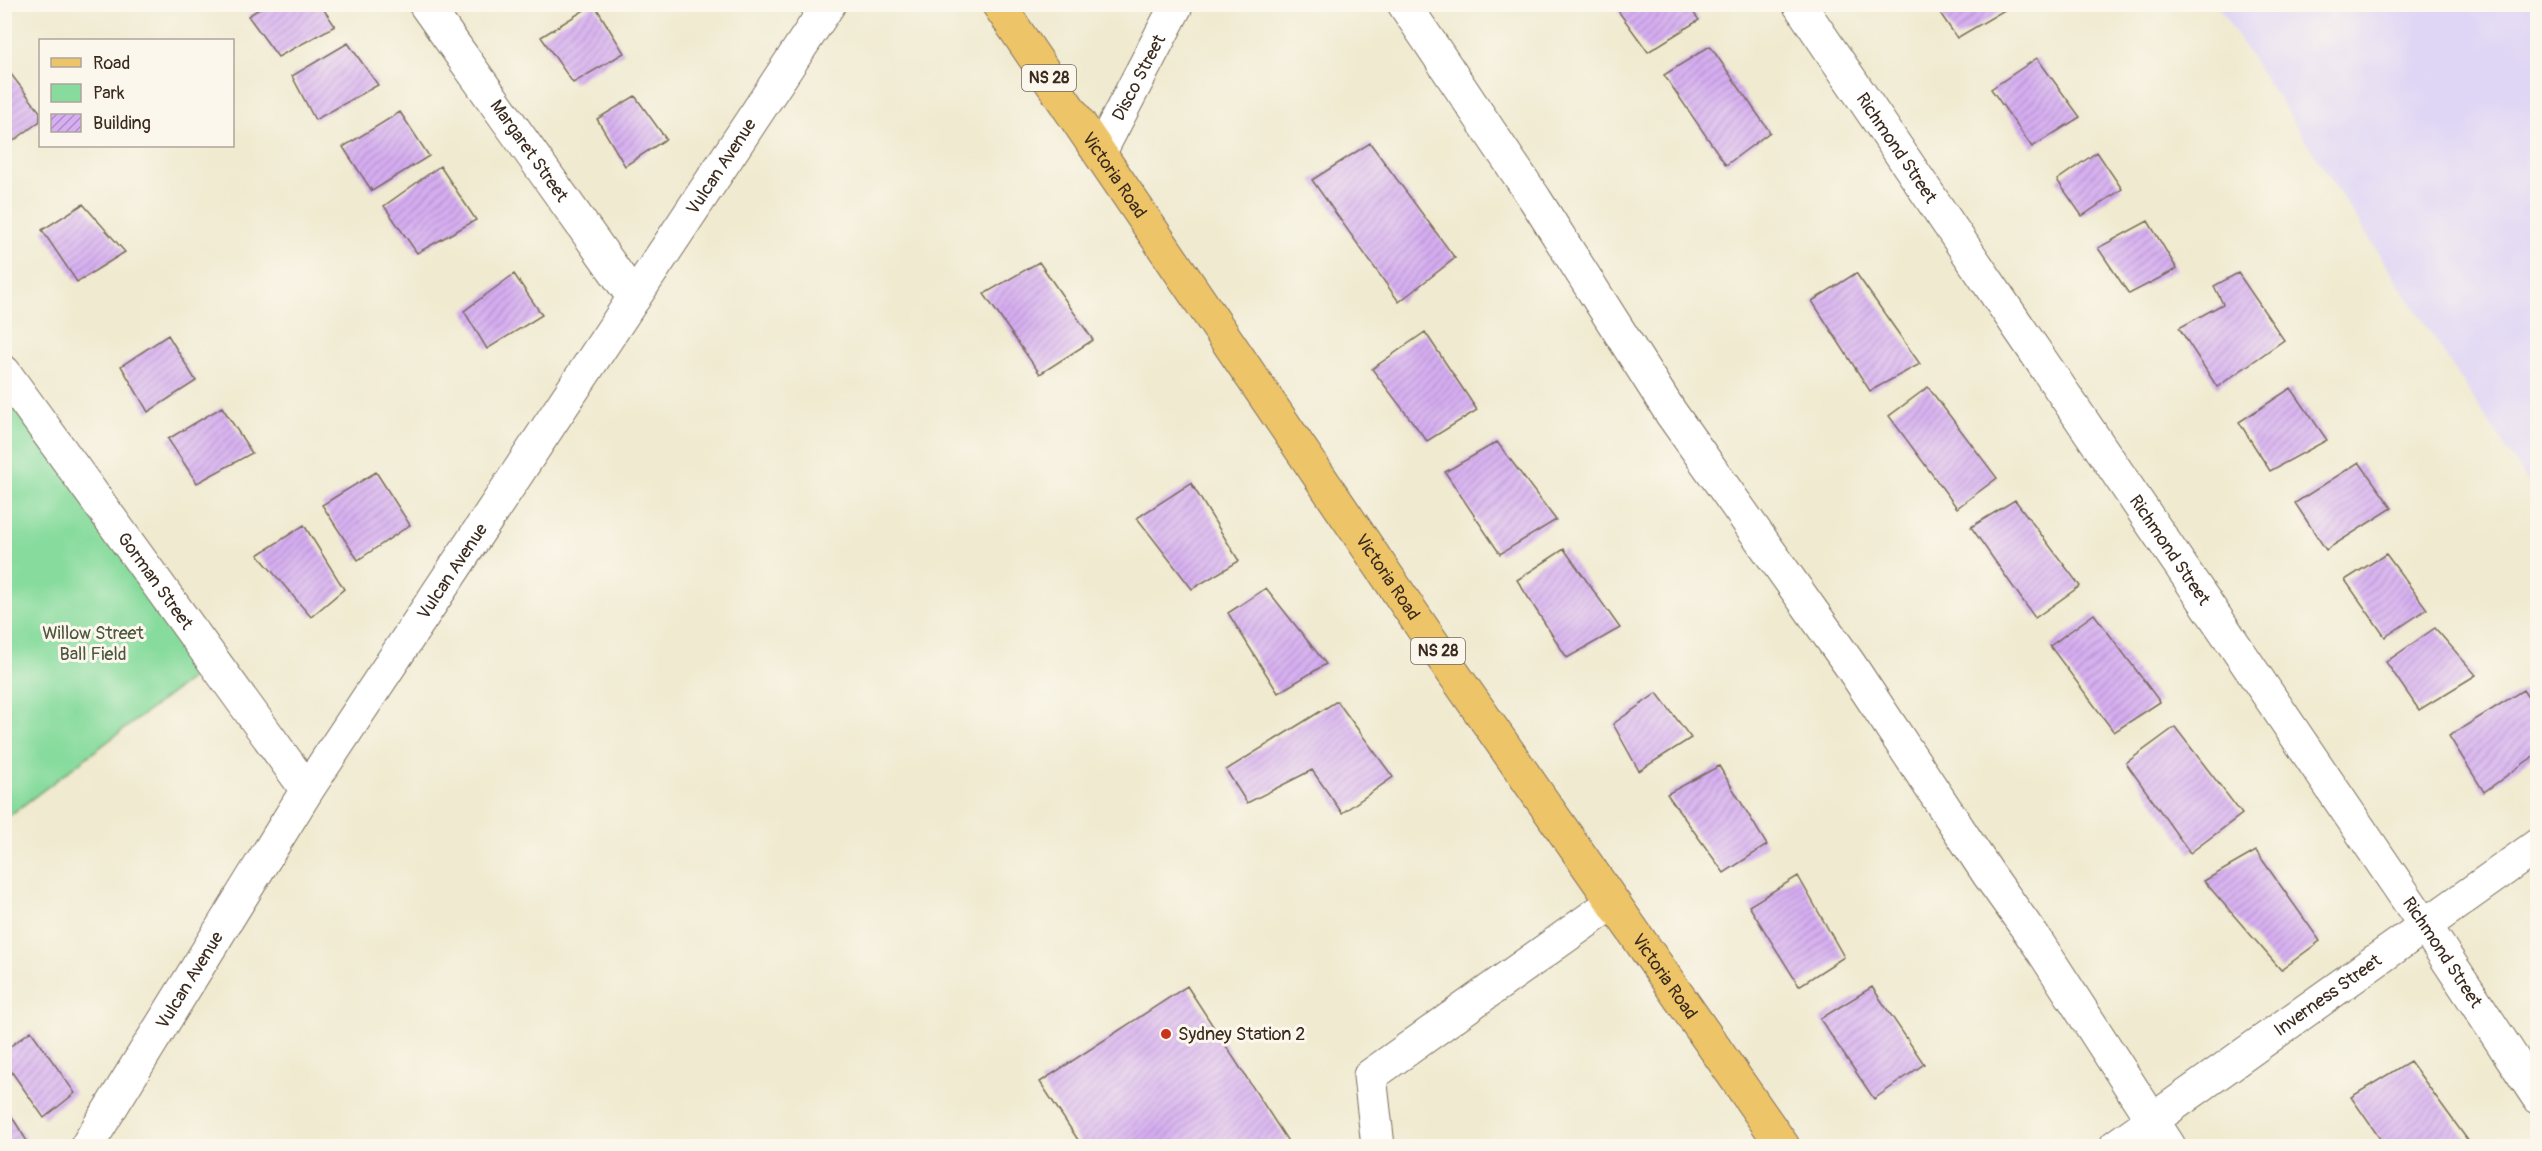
<svg xmlns="http://www.w3.org/2000/svg" width="2542" height="1151" font-family="Pangolin,sans-serif">
  <style>
    .built { fill: #dfd5f5 }
    .park { fill: #87db9d; stroke: #61825e; stroke-width: 1.5 }
    .building { fill: url(#building-hatch) }
    .lines { fill: none; stroke-linecap: round; stroke-linejoin: round }
    .minor-casing { stroke: #7a6d5c; stroke-width: 35 }
    .major-casing { stroke: #7a6d5c; stroke-width: 35 }
    .minor { stroke: #fff; stroke-width: 33 }
    .major { stroke: #eec469; stroke-width: 33 }
    .poi-dot { fill: #c8321e; stroke: #fbf7ec; stroke-width: 2 }
    .labels { text-anchor: middle; dominant-baseline: central; stroke-width: 6; stroke-linejoin: round; paint-order: stroke }
    .shield { fill: #fbf7ec; stroke: #75685c; stroke-width: 1.5 }
    .shield-label { font-size: 16px; font-weight: bold; fill: #3b2a1e }
    .street-label { font-size: 18px; fill: #3b2a1e; stroke: #fbf7ec }
    .park-label { font-size: 18px; fill: #4e563e; stroke: #fbf7ec }
    .poi-label { font-size: 18px; fill: #3b2a1e; stroke: #fbf7ec; text-anchor: start }
  </style>
  <defs>
    <pattern id="building-hatch" width="6" height="6" patternUnits="userSpaceOnUse" patternTransform="scale(1.5)"><rect width="6" height="6" fill="#d6aef2"/><path d="M-1 1l2-2M0 6l6-6M5 7l2-2" fill="none" stroke="#af8ec3"/></pattern>
  </defs>
  <rect width="100%" height="100%" fill="#fbf7ec"/>
  <filter id="ink" filterUnits="userSpaceOnUse"><feTurbulence type="fractalNoise" baseFrequency=".0167" numOctaves="2"/><feDisplacementMap in="SourceGraphic" scale="12" xChannelSelector="R" yChannelSelector="G"/><feConvolveMatrix kernelMatrix="1 2 1 2 8 2 1 2 1" color-interpolation-filters="sRGB"/></filter>
  <filter id="wash" filterUnits="userSpaceOnUse"><feTurbulence type="fractalNoise" baseFrequency=".008" numOctaves="4" result="noise"/><feDisplacementMap in="SourceGraphic" scale="24" xChannelSelector="R" yChannelSelector="G"/><feGaussianBlur stdDeviation="1.35" result="paint"/><feColorMatrix in="noise" values="0 0 0 0 0 0 0 0 0 0 0 0 0 0 0 0 0 1.4 0 .05"/><feComposite in="paint" operator="in"/></filter>
  <g filter="url(#wash)">
    <rect width="100%" height="100%" fill="#f0ead0"/>
    <path class="built" d="M2217 5H2537V496Z"/>
    <path class="park" d="M4 372 214 661 5 819H4Z"/>
    <g id="blocks">
      <path class="building" d="M267 4H320L335 26 278 57 248 16Z
        M594 4 624 53 573 83 541 37Z
        M1613 4H1687L1699 20 1648 52Z
        M1934 4H2005L2008 8 1957 38Z
        M348 43 378 85 315 120 292 76Z
        M1710 46 1770 132 1726 165 1664 75Z
        M2037 58 2080 117 2032 147 1991 89Z
        M4 65 40 112V121L12 142 4 131Z
        M635 96 666 139 625 166 597 119Z
        M400 112 429 156 372 191 343 147Z
        M1370 143 1455 258 1399 302 1312 180Z
        M2097 152 2122 189 2082 216 2057 180Z
        M440 166 476 220 417 253 384 206Z
        M83 204 125 252 77 282 42 230Z
        M2148 221 2177 269 2129 294 2098 248Z
        M1039 262 1093 340 1040 374 984 294Z
        M1856 273 1920 364 1870 391 1812 301Z
        M2238 273 2284 340 2217 387 2179 328 2223 304 2214 286Z
        M514 274 542 315 487 349 464 311Z
        M1425 332 1477 410 1427 441 1372 369Z
        M168 335 196 381 148 412 121 366Z
        M1928 387 1997 478 1957 508 1889 416Z
        M2291 388 2327 440 2270 471 2239 422Z
        M222 407 252 453 197 483 168 439Z
        M1497 442 1556 520 1500 554 1445 472Z
        M2359 462 2392 508 2326 550 2295 503Z
        M376 472 410 525 358 560 322 505Z
        M1191 483 1239 561 1192 589 1137 518Z
        M2015 500 2080 586 2035 618 1971 527Z
        M304 525 344 589 311 617 258 555Z
        M1564 549 1620 628 1567 658 1517 580Z
        M2386 554 2427 609 2385 637 2345 580Z
        M1266 588 1326 664 1278 693 1228 613Z
        M2094 614 2160 702 2114 732 2050 646Z
        M2435 628 2476 675 2419 710 2386 662Z
        M2523 690 2538 712V753L2484 792 2449 736Z
        M1657 693 1691 738 1639 771 1613 724Z
        M1337 701 1393 777 1342 813 1312 770 1247 803 1226 770Z
        M2175 727 2242 814 2190 853 2126 763Z
        M1719 766 1767 845 1724 873 1667 794Z
        M2256 851 2320 941 2281 970 2204 881Z
        M1798 876 1844 957 1799 986 1749 906Z
        M1187 986 1291 1146H1082L1040 1082Z
        M1872 987 1924 1064 1874 1099 1820 1019Z
        M31 1031 75 1093 44 1118 4 1061V1051Z
        M2410 1061 2472 1146H2385L2351 1097Z
        M4 1104 30 1146H4Z"/>
    </g>
  </g>
  <g filter="url(#ink)">
    <use href="#blocks" fill-opacity="0" stroke="#7a6d5c" stroke-width="1.5"/>
    <g class="lines">
      <defs>
        <g id="minor">
          <path id="s1" d="M425 4 634 298"/>
          <path d="M1404 4 1535 199 1671 413 1850 665 1989 875 2039 945 2169 1146"/>
          <path id="s2" d="M1799 4 2426 927 2538 1097"/>
          <path id="s3" d="M1100 152 1177 4"/>
          <path id="s4" d="M4 372 307 790"/>
          <path id="s5" d="M87 1146 307 790 829 4"/>
          <path d="M1378 1146 1370 1076 1612 903"/>
          <path id="s6" d="M2116 1146 2538 845"/>
        </g>
        <g id="major">
          <path id="s7" d="M998 4 1449 667 1783 1146"/>
        </g>
      </defs>
      <use href="#minor" class="minor-casing"/>
      <use href="#major" class="major-casing"/>
      <use href="#minor" class="minor"/>
      <use href="#major" class="major"/>
    </g>
  </g>
  <circle class="poi-dot" cx="1166" cy="1034" r="6"/>
  <g class="labels">
    <g class="shield">
      <rect x="1022" y="65" width="54" height="26" rx="4.5"/>
      <rect x="1411" y="638" width="54" height="26" rx="4.5"/>
    </g>
    <g class="shield-label">
      <text x="1049" y="78">NS 28</text>
      <text x="1438" y="651">NS 28</text>
    </g>
    <g class="street-label">
      <text stroke="none"><textPath href="#s3" startOffset="84">Disco Street</textPath></text>
      <text stroke="none"><textPath href="#s2" startOffset="174">Richmond Street</textPath></text>
      <text stroke="none"><textPath href="#s1" startOffset="180">Margaret Street</textPath></text>
      <text stroke="none"><textPath href="#s5" startOffset="1167">Vulcan Avenue</textPath></text>
      <text stroke="none"><textPath href="#s7" startOffset="207">Victoria Road</textPath></text>
      <text stroke="none"><textPath href="#s2" startOffset="660">Richmond Street</textPath></text>
      <text stroke="none"><textPath href="#s5" startOffset="681">Vulcan Avenue</textPath></text>
      <text stroke="none"><textPath href="#s7" startOffset="693">Victoria Road</textPath></text>
      <text stroke="none"><textPath href="#s4" startOffset="258">Gorman Street</textPath></text>
      <text stroke="none"><textPath href="#s2" startOffset="1146">Richmond Street</textPath></text>
      <text stroke="none"><textPath href="#s7" startOffset="1179">Victoria Road</textPath></text>
      <text stroke="none"><textPath href="#s5" startOffset="195">Vulcan Avenue</textPath></text>
      <text stroke="none"><textPath href="#s6" startOffset="260">Inverness Street</textPath></text>
    </g>
    <g class="park-label">
      <text x="93" y="633">Willow Street<tspan x="93" dy="21">Ball Field</tspan></text>
    </g>
    <g class="poi-label">
      <text x="1178" y="1034">Sydney Station 2</text>
    </g>
  </g>
  <rect width="2542" height="1151" fill="none" stroke="#fbf7ec" stroke-width="24"/>
  <rect x="39" y="39" width="195" height="108" fill="#fbf7ec" stroke="#aea59a" stroke-width="1.5"/>
  <rect x="51" y="58" width="30" height="9" fill="#eec469" stroke="#aea59a" stroke-width="1.5"/>
  <text x="93" y="69" font-size="18" fill="#3b2a1e">Road</text>
  <rect x="51" y="84" width="30" height="18" fill="#87db9d" stroke="#aea59a" stroke-width="1.5"/>
  <text x="93" y="99" font-size="18" fill="#3b2a1e">Park</text>
  <rect x="51" y="114" width="30" height="18" fill="url(#building-hatch)" stroke="#aea59a" stroke-width="1.5"/>
  <text x="93" y="129" font-size="18" fill="#3b2a1e">Building</text>
</svg>
